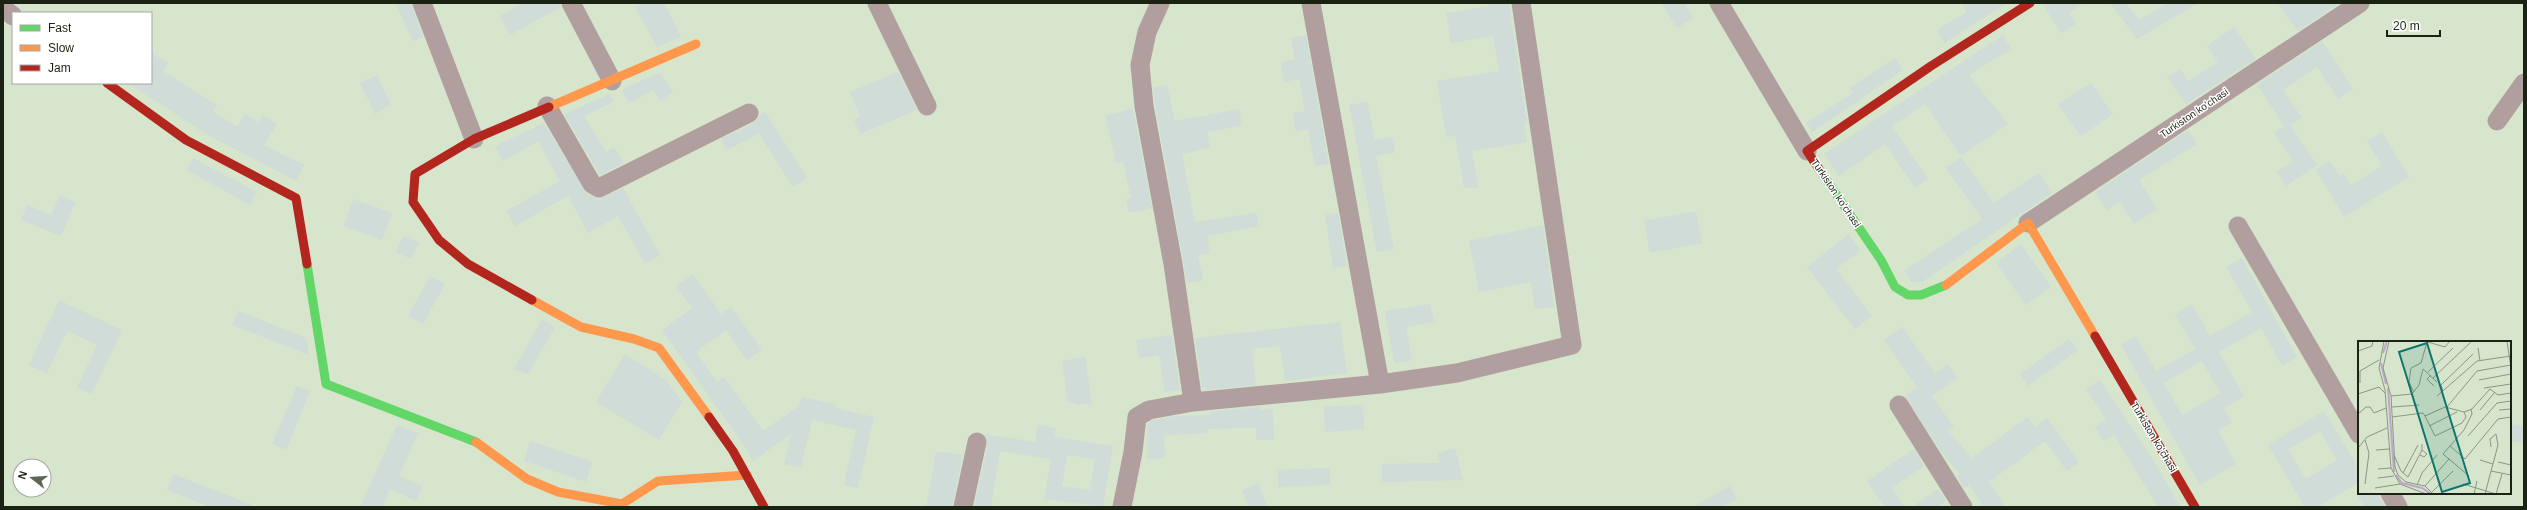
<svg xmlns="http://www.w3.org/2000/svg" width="2527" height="510" font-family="Arial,sans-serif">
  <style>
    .building { fill: #cfdcd8; fill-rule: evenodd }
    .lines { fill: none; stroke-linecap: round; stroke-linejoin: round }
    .street { stroke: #b09f9e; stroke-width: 19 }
    .fast { stroke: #63d668; stroke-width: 9 }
    .slow { stroke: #ff974d; stroke-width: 9 }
    .jam { stroke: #b3261e; stroke-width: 9 }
    .labels { text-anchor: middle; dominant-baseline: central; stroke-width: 3; stroke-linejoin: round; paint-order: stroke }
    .street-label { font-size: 10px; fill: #1a2313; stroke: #fff }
    .inset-river { fill: none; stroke: #bea5cd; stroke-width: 2 }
    .inset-road { fill: none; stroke: #8b9783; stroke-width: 1 }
    .view { fill: #0f766e; fill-opacity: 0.15; stroke: #0f766e; stroke-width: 2 }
    .inset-edge { fill: none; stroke: #1a2313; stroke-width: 2 }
  </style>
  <rect width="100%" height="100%" fill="#d7e5cd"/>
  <path class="building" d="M395 3H411L423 37 413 41Z
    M523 3H560L561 7 510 35 500 16Z
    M643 3H664L681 37 657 47 635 7Z
    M1488 3H1509L1527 124H1524L1527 142 1472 151 1478 187 1464 189 1455 136 1446 137 1437 81 1499 71 1493 36 1451 43 1446 13 1489 6Z
    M1661 3H1684L1693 18 1677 28Z
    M1961 3H2007L1944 43 1937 30 1967 12Z
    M2042 3H2084L2069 13 2076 24 2061 33Z
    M2110 3H2126L2139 20 2168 3H2198L2137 39Z
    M2277 3H2340L2298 31Z
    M2234 27 2256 59 2186 104 2167 77 2180 69 2188 81 2218 62 2207 46Z
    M1306 35 1329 164 1315 166 1308 129 1296 132 1292 113 1305 111 1299 79 1284 82 1281 62 1295 59 1291 38Z
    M2003 35 2011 49 1969 75 2008 124 1961 156 1925 104 1892 126 1928 179 1915 188 1885 144 1839 176 1824 154Z
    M2322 41 2353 89 2338 99 2317 67 2283 90 2302 118 2290 125 2317 165 2286 186 2277 172 2293 161 2274 133 2284 126 2257 85Z
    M151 53 168 63 163 71 217 105 213 112 237 127 245 114 258 122 263 115 277 124 264 145 304 165 296 181 206 134 128 83H151Z
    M1895 58 1903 70 1812 132 1806 123 1853 93 1850 88Z
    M898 72 917 110 860 134 854 119 860 117 850 92Z
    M660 73 673 92 660 101 653 90 629 103 622 89Z
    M377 75 391 105 375 114 360 83Z
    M2091 83 2113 114 2081 136 2058 104Z
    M1167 85 1175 121 1239 109 1242 125 1207 132 1210 148 1182 154 1195 222 1256 213 1259 226 1207 236 1210 253 1198 255 1203 280 1187 283 1155 104 1153 88Z
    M610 94 614 102 584 116 606 152 614 147 624 163 600 175 564 114Z
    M1367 102 1375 140 1392 137 1395 152 1376 156 1394 249 1377 252 1349 105Z
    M1133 109 1152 208 1129 213 1126 199 1131 198 1123 162 1116 163 1105 115Z
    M765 112 807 178 793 187 759 134 726 150 721 139 754 123 760 115Z
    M544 123 586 193 599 199 623 188 660 255 645 263 618 216 588 233 568 196 515 226 506 211 560 181 538 141 503 161 495 146Z
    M2188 130 2197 144 2139 180 2157 209 2134 224 2120 202 2107 210 2095 192Z
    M2382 132 2409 177 2344 217 2316 170 2330 161 2339 176 2344 174 2351 185 2382 166 2367 141Z
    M1961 157 1994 203 2039 173 2052 193 1922 282H1912L1904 271 1982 219 1946 168Z
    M193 158 257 192 250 205 187 170Z
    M60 195 75 202 61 236 21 220 27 205 51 215Z
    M353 199 392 213 382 240 344 226Z
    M1696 211 1702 243 1650 253 1644 221Z
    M1338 213 1347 266 1333 268 1325 215Z
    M1543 225 1554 307 1535 309 1531 282 1479 292 1469 241Z
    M1849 234 1860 251 1836 269 1872 316 1855 329 1807 267Z
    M403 236 419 243 411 259 396 252Z
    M2021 244 2051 287 2026 305 1996 263Z
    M2242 258 2297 357 2282 366 2261 328 2219 352 2244 396 2224 408 2232 422 2218 430 2236 464 2200 485 2121 345 2136 336 2156 371 2195 349 2175 314 2192 304 2210 336 2252 312 2226 267ZM2202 361 2220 393 2182 415 2164 383Z
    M693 274 721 314 731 307 762 350 747 360 726 330 696 352 717 382 724 377 763 431 799 406 802 397 836 404 835 408 874 417 858 488 844 485 856 430 812 420 801 467 784 464 791 434 753 461 743 444 662 330 692 308 676 286Z
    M430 276 445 284 423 324 408 316Z
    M59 300 122 330 92 394 77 388 97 345 67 331 47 373 29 365Z
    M1430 304 1434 322 1406 327 1412 360 1394 363 1385 311Z
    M238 311 306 338 309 355 232 325Z
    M542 319 555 327 528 374 514 369Z
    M1340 322 1347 373 1285 381 1280 346 1252 349 1256 385 1206 390V387H1202L1195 338Z
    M1902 327 1935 373 1948 364 1957 378 1932 396 1954 427 1948 431 1972 458 2028 417 2035 427 2047 418 2079 462 2067 471 2045 441 1989 482 2006 507H1984L1969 485 1964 488 1957 476 1960 474 1942 453 1905 396 1917 387 1884 340Z
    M1172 335 1180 390 1165 392 1159 355 1139 358 1136 340Z
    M2069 339 2078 350 2028 386 2020 374Z
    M625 354 666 380 682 402 659 440 596 402Z
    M1085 357 1092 403 1081 405 1068 402 1062 361Z
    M2100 380 2157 466 2180 507H2158L2114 435 2104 441 2095 427 2106 419 2086 389Z
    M297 386 310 391 286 450 272 444Z
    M1363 405 1364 429 1325 432 1324 407Z
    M1259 407V410L1273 409 1274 440H1256V428L1208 429V433L1164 435 1165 458 1147 459V424L1153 420 1175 416 1210 415 1209 412Z
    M2324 411 2359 468V482L2318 507H2305L2268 445ZM2320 431 2337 460 2306 479 2288 450Z
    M2510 424 2524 426V443L2510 441Z
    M397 425 418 433 399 476 423 486 416 501 390 489 382 507H360Z
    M1038 425 1056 428 1054 437 1113 446 1103 507 1044 499 1051 459 1000 451 991 507H974L988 444 984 434 1035 442ZM1067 455 1095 459 1090 490 1062 486Z
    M530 441 592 462 586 482 524 461Z
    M1455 448 1463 480 1382 482V464L1440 463 1438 453Z
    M1914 449 1924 466 1892 488 1905 507H1885L1867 481Z
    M936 451 963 455 952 507H926Z
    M1330 468V485L1278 487V470Z
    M173 474 255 506V507H210L167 490Z
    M1259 484 1267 507H1248L1242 490Z
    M1730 486 1737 499 1722 507H1693Z
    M1938 489 1946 501 1938 507H1912Z
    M2356 493H2378L2385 507H2364Z"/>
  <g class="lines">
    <path class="street" d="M422 3 474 139
      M571 3 612 81
      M877 3 927 106
      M1311 3 1380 384
      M1719 3 1807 151
      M3 8 13 16
      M547 106 592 184 599 188 749 113
      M2497 121 2524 83
      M2028 223 2360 3
      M2238 226 2359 434
      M1193 402 1380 384 1457 373 1572 345 1521 3
      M1899 405 1963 507
      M2390 493 2398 507
      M963 507 977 442
      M1122 507 1133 452 1137 417 1149 410 1193 402 1173 264 1144 106 1140 65 1147 32 1160 3"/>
    <path class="fast" d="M1819 169 1881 260 1895 287 1908 295H1921L1946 285
      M307 264 326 384 476 442"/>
    <path class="slow" d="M549 107 696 44
      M1946 285 2028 223 2095 336
      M532 300 581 327 634 339 659 348 709 417
      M476 442 527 479 558 492 622 504 658 481 747 475"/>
    <path class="jam" d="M107 83 186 140 296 198 307 264
      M1819 169 1807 151 1931 66 2030 3
      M532 300 468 264 439 240 413 202 415 174 474 139 549 107
      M2095 336 2195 507
      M709 417 733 451 764 507"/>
  </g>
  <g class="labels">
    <g class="street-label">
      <text transform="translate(2194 113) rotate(-34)">Turkiston koʻchasi</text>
      <text transform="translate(1836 193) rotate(56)">Turkiston koʻchasi</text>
      <text transform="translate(2154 437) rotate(59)">Turkiston koʻchasi</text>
    </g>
  </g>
  <g transform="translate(2358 341)">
    <rect width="153" height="153" fill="#d7e5cd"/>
    <path class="inset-river" d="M25 12 29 0M23 22 28 43M30 47 36 131M38 134 44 142 64 147 73 153"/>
    <path class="inset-road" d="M26 0 21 27 27 49 33 127 42 143 68 153M31 0 25 27 33 55 37 126 40 134 48 141 67 145 75 153M66 0 87 6 92 0M149 0 153 27M120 7 122 20M0 10 14 5 15 0M70 31 95 7M73 34 69 38 76 45M75 37 114 0M121 39 153 33M2 42V30L21 19M126 47 153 43M85 50 83 44 115 13M56 51 51 41 53 27 63 22 69 1M0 53 21 46 27 52M33 55 54 53 61 44 65 28 79 41M79 55 119 20 153 15M34 66 61 64M89 66 119 30 153 24M122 69 137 51M141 69 153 68M106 71 114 68 132 48 140 54 153 52M0 73 8 66H12L16 72 28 67M34 76 65 72 67 75 87 66 106 71 108 76 104 82 77 95 67 75M71 85 99 71M110 95 139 62 153 60M7 99 11 112 7 143M92 105 106 89 114 73 113 68M133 106 132 98 138 93 140 104 135 123M0 107 9 96 29 87M18 109 31 108M36 114 43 130 50 136 64 109V103M62 114 66 116 69 113 64 109M91 118 111 135M122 119 135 123 133 130M140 121 153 124M20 128 33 127M45 132 60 104M20 137 36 135M105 143 138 153M59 144 64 132 79 114M67 145 91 118 85 113 92 105 107 118 140 78 153 76M17 147 42 143M74 151 95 130M116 153 119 140M127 153 133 130 153 134M138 153 144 133"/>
    <path class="view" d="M69 2 112 142 84 151 41 11Z"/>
    <rect width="153" height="153" class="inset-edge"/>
  </g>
  <rect width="2527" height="510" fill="none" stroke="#1a2313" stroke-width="8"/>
  <rect x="12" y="12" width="140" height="72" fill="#ffffff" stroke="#a3a7a1"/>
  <rect x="20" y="25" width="20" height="6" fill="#63d668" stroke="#a3a7a1"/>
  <text x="48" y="32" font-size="12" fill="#1a2313">Fast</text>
  <rect x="20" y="45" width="20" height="6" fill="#ff974d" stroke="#a3a7a1"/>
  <text x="48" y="52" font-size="12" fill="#1a2313">Slow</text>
  <rect x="20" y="65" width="20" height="6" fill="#b3261e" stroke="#a3a7a1"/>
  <text x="48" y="72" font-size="12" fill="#1a2313">Jam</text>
  <g transform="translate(32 478) rotate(287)"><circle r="19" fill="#ffffff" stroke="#a3a7a1"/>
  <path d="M0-3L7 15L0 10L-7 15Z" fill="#5c6754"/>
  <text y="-6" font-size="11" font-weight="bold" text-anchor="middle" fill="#1a2313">N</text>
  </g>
  <path d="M2387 30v6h53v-6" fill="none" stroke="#1a2313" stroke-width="2"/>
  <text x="2393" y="30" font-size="12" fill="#1a2313" stroke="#ffffff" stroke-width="3" paint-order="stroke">20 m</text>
</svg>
